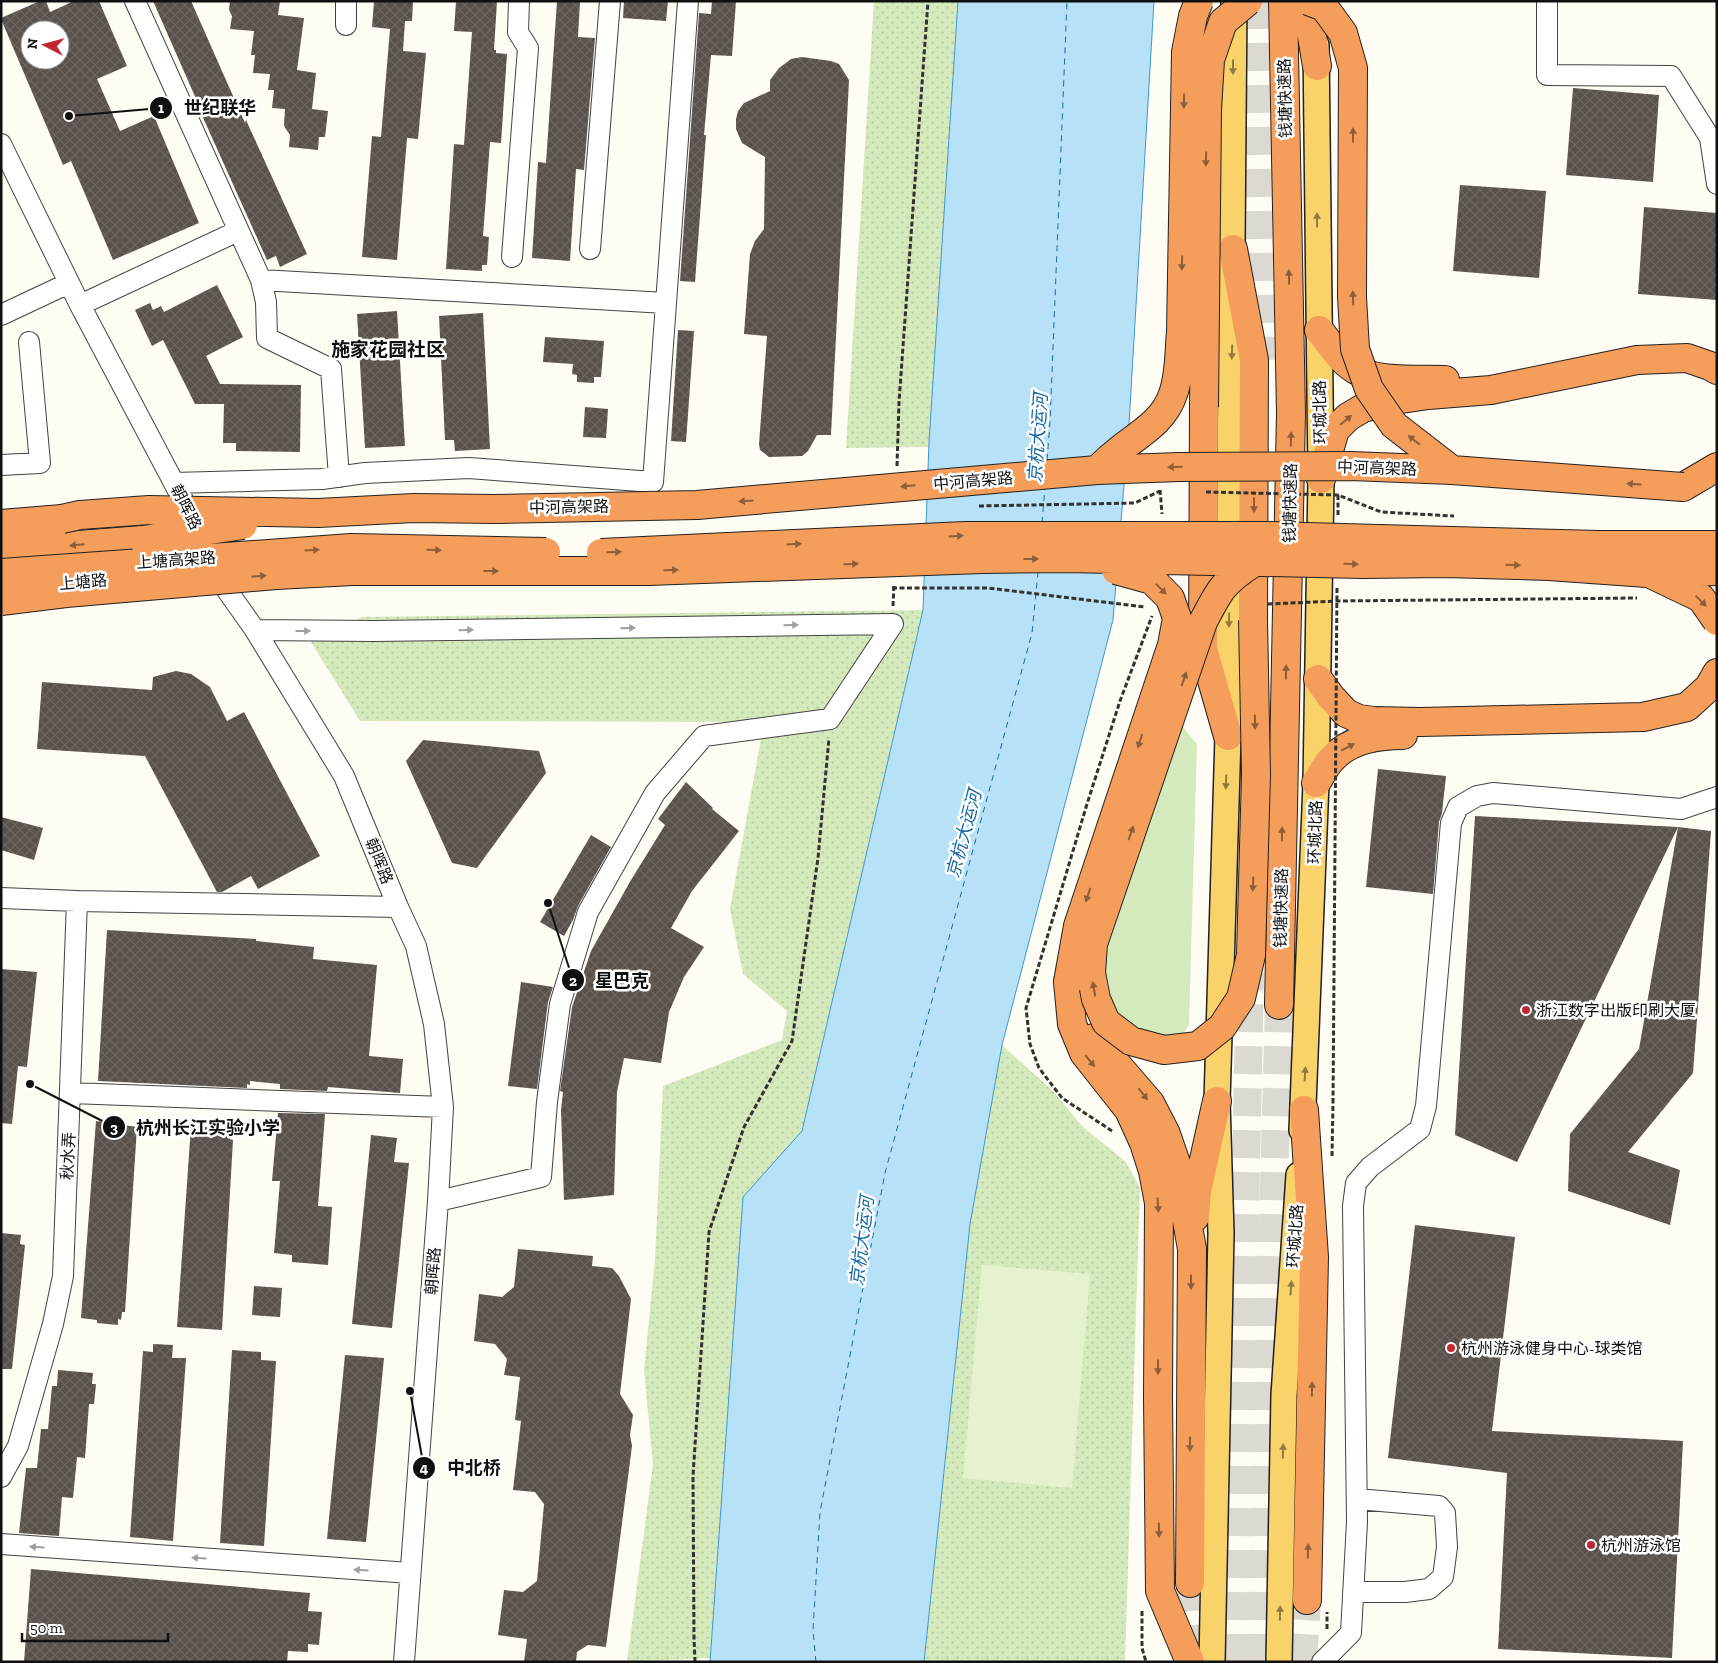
<svg xmlns="http://www.w3.org/2000/svg" width="1718" height="1663" font-family="'Zilla Slab','Noto Sans SC',serif">
  <style>
    .park { fill: url(#park-dots) }
    .garden { fill: #d5eabc }
    .pitch { fill: #e6f2cd }
    .water { fill: #b7e1f7; stroke: #3e98ce }
    .lines { fill: none; stroke-linecap: round; stroke-linejoin: round }
    .ferry { stroke: #176aa4; stroke-width: 1; stroke-dasharray: 6 5; stroke-linecap: butt }
    .building { fill: url(#building-cross-hatch); fill-rule: evenodd }
    .highway-tunnel { stroke: #dbd9d1; stroke-width: 28; stroke-dasharray: 28 14; stroke-linecap: butt }
    .minor-casing { stroke: #434343; stroke-width: 22 }
    .major-casing { stroke: #212121; stroke-width: 28 }
    .highway-casing { stroke: #212121; stroke-width: 30 }
    .path { stroke: #323232; stroke-width: 3; stroke-dasharray: 5 2.5; stroke-linecap: butt }
    .minor { stroke: #fff; stroke-width: 20 }
    .major { stroke: #f9d269; stroke-width: 25 }
    .highway { stroke: #f59e5b; stroke-width: 28 }
    .highway-bridge-casing { stroke: #212121; stroke-width: 30; stroke-linecap: butt }
    .path-bridge { stroke: #323232; stroke-width: 3; stroke-dasharray: 5 2.5; stroke-linecap: butt }
    .highway-bridge { stroke: #f59e5b; stroke-width: 28 }
    .oneway { fill: #907b41 }
    .oneway2 { fill: #8e5e39 }
    .oneway3 { fill: #9f9f9f }
    .poi-dot { fill: #c22631; stroke: #fff; stroke-width: 2 }
    .labels { text-anchor: middle; dominant-baseline: central; stroke-width: 5; stroke-linejoin: round; paint-order: stroke }
    .street-label { font-size: 16px; fill: #101010; stroke: #fff }
    .poi-label { font-size: 16px; fill: #101010; stroke: #fff; text-anchor: start }
    .water-label { font-size: 18px; font-style: italic; fill: #176aa4; stroke: #fff }
    .quarter-label { font-size: 19px; font-weight: bold; fill: #101010; stroke: #fff }
    .leader { fill: none; stroke: #101010; stroke-width: 2 }
    .callout-dot { fill: #101010; stroke: #fff; stroke-width: 2 }
    .mark-label { font-size: 15px; text-anchor: middle; font-weight: bold; fill: #fff }
    .callout-label { font-size: 18px; text-anchor: middle; font-weight: bold; fill: #101010; stroke: #fff; stroke-width: 5; stroke-linejoin: round; paint-order: stroke }
  </style>
  <defs>
    <pattern id="park-dots" width="8" height="8" patternUnits="userSpaceOnUse" patternTransform="scale(1.25)"><rect width="8" height="8" fill="#d5eabc"/><path d="M2 2h.1M6 6h.1" fill="none" stroke="#b6c8a1" stroke-width="1.8" stroke-linecap="round"/></pattern>
    <pattern id="building-cross-hatch" width="8" height="8" patternUnits="userSpaceOnUse" patternTransform="scale(1.25)"><rect width="8" height="8" fill="#59514c"/><path d="M0 0l8 8M0 8l8-8" fill="none" stroke="#6c6561"/></pattern>
  </defs>
  <rect width="100%" height="100%" fill="#fffcf3"/>
  <path class="park" d="M874 1H958L929 447 846 448Z
    M923 610 802 1131 743 1198 710 1658 627 1662 653 1464 644 1371 655 1259 663 1086 782 1040 787 1011 743 974 730 909 764 722 360 721 311 642 362 617Z
    M1002 1045 1053 1091 1082 1126 1126 1162 1140 1188 1125 1662H924L970 1224Z"/>
  <path class="garden" d="M1179 722 1197 744 1189 1025 1177 1043 1149 1051 1106 1014 1100 976 1105 924Z"/>
  <path class="pitch" d="M982 1265 1090 1274 1072 1488 963 1478Z"/>
  <path class="water" d="M958 1H1154L1129 424 1113 620 1002 1045 970 1224 924 1662H710L743 1197 802 1131 923 610 929 442Z"/>
  <g class="lines">
    <path class="ferry" d="M1047 460 1050 422 1067 1
      M1042 523 1045 487
      M816 1662 813 1630 820 1512 885 1173 1032 633 1038 572"/>
  </g>
  <path class="building" d="M40 1H46L50 12 74 1H99L127 66 97 79 120 131 154 116 199 223 113 260 71 161 63 165 1 19V18ZM30 30H60V60H30Z
    M153 1H191L245 123 246 120 307 254 280 267 276 256 267 260 196 102 197 101Z
    M230 1H280L278 15 304 18 297 70 316 73 312 109 328 111 325 137H319L318 150 289 147 290 135 284 126 285 109 272 108 274 90H268L270 74 253 73 255 55H251L254 31 230 29 232 16 229 10Z
    M374 1H413L412 21H405L403 51 426 53 418 139 407 138 397 260 362 257 372 136 381 137 390 29 372 27Z
    M456 1H497L494 50H496V53L507 54 501 143 490 142 483 236 489 237 487 265H482V271L446 269 454 144 464 145 472 32 454 31Z
    M557 1H580L578 37 595 38 584 170 576 169 570 261 532 258 538 162 546 163Z
    M624 1H668L666 21 623 18Z
    M712 1H736L732 56 711 55 704 135H706L695 282 680 281 699 13 711 14Z
    M802 57 831 61 839 64 849 80 831 435H817L808 451 802 456 769 457 760 450 759 444 767 336 744 334 750 254 755 241 764 229 765 157 742 143 736 129V119L738 111 744 103 770 91V80L779 68 791 59Z
    M1573 88 1659 95 1653 182 1566 175Z
    M1460 185 1546 191 1539 278 1453 271Z
    M1644 207 1717 213V300L1638 294Z
    M217 285 243 337 206 356 220 384 301 385 300 452 236 451V443H223L224 404H195L163 340 152 346 135 310 150 303 153 310 161 306 164 312Z
    M397 311 405 446 365 448 357 314Z
    M483 313 490 449 455 451 454 440H445L439 316Z
    M678 330 694 331 686 442 671 441Z
    M545 337 604 341 601 377H594V383L577 382V375L572 374 573 364 543 362Z
    M585 407 608 409 606 438 583 437Z
    M176 671 191 674 210 687 227 721 244 712 320 856 258 889 251 876 222 892H217L145 756 37 749 42 682 152 690 153 677Z
    M423 740 539 751 546 773 477 868 452 863 406 761Z
    M1378 769 1446 776 1442 813 1439 822 1433 894 1366 887Z
    M686 782 713 808 712 809 739 831 692 891 671 928 704 947 684 977 669 1012 661 1063 624 1058 617 1092 614 1195 564 1200 561 1110 563 1092 560 1091 572 1007 591 951 631 880 665 825 658 819Z
    M1475 816 1678 827 1517 1162 1455 1135Z
    M1 817 43 828 34 860 1 850Z
    M1678 827 1711 831 1693 1073 1628 1152 1680 1170 1670 1225 1568 1191 1570 1134 1639 1049Z
    M591 835 611 847 578 906 573 920 564 936 540 922Z
    M107 930 256 939V941L314 947 313 959 377 965 369 1056 403 1059 400 1093 328 1087 327 1091 280 1089V1084L250 1081V1085L247 1084V1088L98 1081Z
    M1 969 37 972 27 1067 18 1066 12 1124 1 1123Z
    M521 982 553 987 548 1002 537 1089 508 1086Z
    M278 1113 325 1114 318 1206 332 1207 328 1265 292 1262V1255L274 1253 280 1181H272Z
    M96 1121 137 1127 125 1312H122L121 1320 118 1319V1325L97 1323V1320L81 1318Z
    M191 1126 231 1129 230 1139 233 1140 222 1330 177 1327Z
    M371 1135 397 1138 394 1162 409 1163 392 1328 352 1324Z
    M1415 1225 1515 1237 1492 1431 1683 1441 1672 1658 1498 1649 1507 1473 1388 1458Z
    M1 1233 21 1235 20 1244 25 1245 12 1369H1Z
    M518 1249 593 1256 592 1266 612 1268 619 1276 631 1299 620 1394 633 1415 630 1435 632 1446 606 1647 588 1645 577 1652 576 1662H524L527 1639 498 1635 504 1590 523 1592 537 1581 544 1504 535 1492 513 1490 521 1421 515 1420 520 1377 504 1375 507 1359 495 1344 474 1341 479 1294 502 1297 514 1287Z
    M254 1286 282 1288 280 1317 252 1315Z
    M153 1344 173 1345 172 1358H186L173 1541 130 1537 143 1351 153 1352Z
    M232 1350 261 1352V1360L276 1361 264 1546 220 1543Z
    M345 1355 384 1358 366 1542 327 1539Z
    M58 1370 93 1373 92 1384H96L94 1404H89L85 1458 77 1457 73 1498 62 1497 59 1536 19 1533 26 1468H37L41 1429H48L52 1386H57Z
    M31 1569 310 1593 308 1611 322 1612 319 1645 308 1644V1652L288 1651 287 1662H24Z"/>
  <g class="lines">
    <path class="highway-tunnel" d="M1254 1 1261 360
      M1190 1583 1193 1662
      M1236 1662 1250 973
      M1261 1662 1279 1005
      M1303 1662 1307 1600"/>
    <defs>
      <path id="minor" d="M135 1 261 280 266 302 267 338 331 369 339 477
        M1547 1V75L1671 76 1710 138 1717 184
        M346 25V1
        M1 144 80 305 194 521
        M590 249 610 1
        M512 257 528 48 518 32 519 1
        M261 280 666 303
        M80 305 238 231
        M1 315 69 283
        M1 465 40 463 29 342
        M174 483 322 479 365 473 469 468 653 482 688 1
        M217 570 224 586 255 630 344 776 398 907 416 946 434 1024 443 1107 438 1201 404 1662
        M255 630 374 631 893 624 830 719 704 736 655 793 588 912 560 1004 547 1102 541 1177 438 1201
        M1 898 77 901 63 1276 53 1324 18 1446 1 1477
        M77 901 398 907
        M71 1093 443 1107
        M1 1544 410 1573
        M1354 1592H1405L1429 1589 1443 1577 1447 1547 1445 1513 1439 1506 1357 1499
        M1322 1662 1351 1633 1357 1522 1353 1206 1356 1183 1370 1167 1420 1129 1426 1106 1451 823 1458 807 1477 796 1493 793 1681 809 1717 797"/>
      <path id="major" d="M1302 1130 1316 783 1321 479 1316 45
        M1212 1662 1221 1234 1217 1101 1228 736 1234 1
        M1279 1662 1284 1395 1299 1175"/>
      <path id="highway" d="M1306 1 1317 66
        M1233 249 1254 360 1253 620
        M1319 330C1329 342 1339 359 1353 368 1374 383 1419 379 1445 380
        M1204 407 1203 649 1228 736
        M1321 479 1335 430 1348 417 1363 408 1395 400 1428 395 1491 390 1637 360 1687 358 1710 366 1717 370
        M1683 487 1717 467
        M1 524 62 519
        M1 551 143 540
        M1318 679 1331 697 1346 713 1359 719 1374 721 1420 722 1643 717 1687 707 1709 687 1717 673
        M1316 783C1321 776 1325 766 1331 760 1349 739 1377 735 1403 735
        M1068 982 1072 1024 1084 1053 1129 1110 1144 1143 1153 1171 1159 1203 1158 1397 1160 1591 1190 1662
        M1279 1005 1291 413 1283 1
        M1094 1038 1150 1103 1166 1134 1178 1169 1192 1249 1190 1583
        M1304 1110 1314 1257 1307 1600
        M1195 1217 1197 1191 1217 1101"/>
    </defs>
    <use href="#minor" class="minor-casing"/>
    <use href="#major" class="major-casing"/>
    <use href="#highway" class="highway-casing"/>
    <path class="path" d="M897 466 899 402 928 1
      M1160 490 1162 514
      M893 606 894 584
      M1112 1131 1062 1098 1039 1068 1030 1044 1026 1008 1087 804 1120 701 1152 616
      M1332 1156 1333 1103
      M1142 1611V1648L1146 1662
      M1327 1629V1612
      M695 1662 694 1638 693 1476 709 1232 744 1127 792 1041 818 858 829 738"/>
    <use href="#minor" class="minor"/>
    <use href="#major" class="major"/>
    <use href="#highway" class="highway"/>
    <defs>
      <path id="highway-bridge" d="M1308 1 1324 7 1343 33 1353 68 1352 297 1355 349 1369 389 1394 425 1452 470
        M1204 407 1207 110 1210 60 1223 22 1248 1
        M1097 470C1105 462 1114 454 1123 447 1143 432 1165 419 1173 394 1180 375 1179 352 1181 332L1186 52 1193 16 1199 1
        M62 519 80 515 149 510 318 513 414 508 495 509 697 505 1097 470 1179 467 1351 466 1452 470 1683 487
        M143 540 243 525
        M601 553 965 536H1270L1598 545H1717
        M1253 563C1222 583 1219 591 1203 622L1093 944 1091 973 1096 999 1106 1022 1131 1041 1164 1050 1198 1046 1222 1027 1241 998 1251 955 1256 774 1253 620
        M1 573 351 548 546 552
        M1653 575 1701 598 1717 621
        M1 601 66 593 276 575 353 571H649L982 559 1066 558 1363 564 1445 563 1549 566 1647 573 1717 571
        M1068 982 1078 926 1172 645 1177 618 1170 598 1152 580 1116 570"/>
    </defs>
    <use href="#highway-bridge" class="highway-bridge-casing"/>
    <path class="path-bridge" d="M1206 492 1338 495 1381 512 1454 516
      M979 506 1135 503 1160 491
      M1338 515V495
      M892 588H988L1145 607
      M1268 604 1337 601 1637 598
      M1333 1103 1337 586"/>
    <use href="#highway-bridge" class="highway-bridge"/>
  </g>
  <defs><path id="oneway-solid" d="M-6-.8H1V-3.2L6.5 0L1 3.2V.8H-6Z" transform="scale(1.25)"/></defs>
  <g class="oneway">
    <use href="#oneway-solid" transform="translate(1233 67) rotate(90)"/>
    <use href="#oneway-solid" transform="translate(1317 220) rotate(-90)"/>
    <use href="#oneway-solid" transform="translate(1232 352) rotate(91)"/>
    <use href="#oneway-solid" transform="translate(1229 620) rotate(91)"/>
    <use href="#oneway-solid" transform="translate(1226 782) rotate(92)"/>
    <use href="#oneway-solid" transform="translate(1305 1074) rotate(-87)"/>
    <use href="#oneway-solid" transform="translate(1291 1288) rotate(-86)"/>
    <use href="#oneway-solid" transform="translate(1283 1451) rotate(-89)"/>
    <use href="#oneway-solid" transform="translate(1280 1613) rotate(-89)"/>
  </g>
  <g class="oneway2">
    <use href="#oneway-solid" transform="translate(1184 101) rotate(91)"/>
    <use href="#oneway-solid" transform="translate(1353 135) rotate(-90)"/>
    <use href="#oneway-solid" transform="translate(1206 159) rotate(91)"/>
    <use href="#oneway-solid" transform="translate(1182 263) rotate(91)"/>
    <use href="#oneway-solid" transform="translate(1289 277) rotate(-91)"/>
    <use href="#oneway-solid" transform="translate(1353 298) rotate(-92)"/>
    <use href="#oneway-solid" transform="translate(1346 420) rotate(-40)"/>
    <use href="#oneway-solid" transform="translate(1291 439) rotate(-89)"/>
    <use href="#oneway-solid" transform="translate(1414 440) rotate(-142)"/>
    <use href="#oneway-solid" transform="translate(1175 467) rotate(178)"/>
    <use href="#oneway-solid" transform="translate(1634 484) rotate(-176)"/>
    <use href="#oneway-solid" transform="translate(908 486) rotate(175)"/>
    <use href="#oneway-solid" transform="translate(746 501) rotate(176)"/>
    <use href="#oneway-solid" transform="translate(1254 505) rotate(90)"/>
    <use href="#oneway-solid" transform="translate(956 536) rotate(-3)"/>
    <use href="#oneway-solid" transform="translate(794 544) rotate(-3)"/>
    <use href="#oneway-solid" transform="translate(77 545) rotate(175)"/>
    <use href="#oneway-solid" transform="translate(312 550) rotate(-4)"/>
    <use href="#oneway-solid" transform="translate(434 550) rotate(2)"/>
    <use href="#oneway-solid" transform="translate(614 552) rotate(-2)"/>
    <use href="#oneway-solid" transform="translate(1031 559)"/>
    <use href="#oneway-solid" transform="translate(851 564) rotate(-2)"/>
    <use href="#oneway-solid" transform="translate(1351 564) rotate(1)"/>
    <use href="#oneway-solid" transform="translate(1513 565) rotate(2)"/>
    <use href="#oneway-solid" transform="translate(671 570) rotate(-2)"/>
    <use href="#oneway-solid" transform="translate(491 571)"/>
    <use href="#oneway-solid" transform="translate(259 576) rotate(-5)"/>
    <use href="#oneway-solid" transform="translate(1161 589) rotate(46)"/>
    <use href="#oneway-solid" transform="translate(1701 601) rotate(44)"/>
    <use href="#oneway-solid" transform="translate(1286 672) rotate(-89)"/>
    <use href="#oneway-solid" transform="translate(1184 679) rotate(-71)"/>
    <use href="#oneway-solid" transform="translate(1255 722) rotate(89)"/>
    <use href="#oneway-solid" transform="translate(1140 741) rotate(108)"/>
    <use href="#oneway-solid" transform="translate(1348 747) rotate(-28)"/>
    <use href="#oneway-solid" transform="translate(1131 833) rotate(-71)"/>
    <use href="#oneway-solid" transform="translate(1282 834) rotate(-89)"/>
    <use href="#oneway-solid" transform="translate(1253 884) rotate(92)"/>
    <use href="#oneway-solid" transform="translate(1088 895) rotate(108)"/>
    <use href="#oneway-solid" transform="translate(1094 989) rotate(-100)"/>
    <use href="#oneway-solid" transform="translate(1090 1061) rotate(51)"/>
    <use href="#oneway-solid" transform="translate(1143 1094) rotate(52)"/>
    <use href="#oneway-solid" transform="translate(1158 1205) rotate(86)"/>
    <use href="#oneway-solid" transform="translate(1191 1282) rotate(90)"/>
    <use href="#oneway-solid" transform="translate(1158 1367) rotate(90)"/>
    <use href="#oneway-solid" transform="translate(1312 1389) rotate(-89)"/>
    <use href="#oneway-solid" transform="translate(1190 1444) rotate(90)"/>
    <use href="#oneway-solid" transform="translate(1159 1530) rotate(89)"/>
    <use href="#oneway-solid" transform="translate(1308 1551) rotate(-89)"/>
  </g>
  <g class="oneway3">
    <use href="#oneway-solid" transform="translate(791 625) rotate(-1)"/>
    <use href="#oneway-solid" transform="translate(628 628) rotate(-1)"/>
    <use href="#oneway-solid" transform="translate(466 630) rotate(-1)"/>
    <use href="#oneway-solid" transform="translate(303 631)"/>
    <use href="#oneway-solid" transform="translate(37 1547) rotate(-176)"/>
    <use href="#oneway-solid" transform="translate(199 1558) rotate(-176)"/>
    <use href="#oneway-solid" transform="translate(361 1570) rotate(-176)"/>
  </g>
  <g class="poi-dot">
    <circle cx="1526" cy="1010" r="5"/>
    <circle cx="1451" cy="1348" r="5"/>
    <circle cx="1591" cy="1545" r="5"/>
  </g>
  <g class="labels">
    <g class="street-label">
      <text transform="translate(1285 98) rotate(-91)">钱塘快速路</text>
      <text transform="translate(1320 412) rotate(-91)">环城北路</text>
      <text transform="translate(1377 468) rotate(2)">中河高架路</text>
      <text transform="translate(973 481) rotate(-5)">中河高架路</text>
      <text transform="translate(1290 503) rotate(-89)">钱塘快速路</text>
      <text transform="translate(186 507) rotate(63)">朝晖路</text>
      <text transform="translate(569 507) rotate(-1)">中河高架路</text>
      <text transform="translate(176 560) rotate(-4)">上塘高架路</text>
      <text transform="translate(83 582) rotate(-5)">上塘路</text>
      <text transform="translate(1315 832) rotate(-88)">环城北路</text>
      <text transform="translate(379 861) rotate(68)">朝晖路</text>
      <text transform="translate(1281 908) rotate(-89)">钱塘快速路</text>
      <text transform="translate(68 1156) rotate(-87)">秋水弄</text>
      <text transform="translate(1295 1236) rotate(-86)">环城北路</text>
      <text transform="translate(433 1271) rotate(-86)">朝晖路</text>
    </g>
    <g class="poi-label">
      <text x="1536" y="1010">浙江数字出版印刷大厦</text>
      <text x="1461" y="1348">杭州游泳健身中心-球类馆</text>
      <text x="1601" y="1545">杭州游泳馆</text>
    </g>
    <g class="water-label">
      <text transform="translate(1038 438) rotate(-86)">京杭大运河</text>
      <text transform="translate(964 834) rotate(-75)">京杭大运河</text>
      <text transform="translate(862 1241) rotate(-83)">京杭大运河</text>
    </g>
    <g class="quarter-label">
      <text x="388" y="349">施家花园社区</text>
    </g>
  </g>
  <path class="leader" d="M69 116L161 108M548 903L573 980M30 1084L114 1127M410 1391L424 1468"/>
  <g class="callout-dot">
    <circle cx="69" cy="116" r="5"/>
    <circle cx="548" cy="903" r="5"/>
    <circle cx="30" cy="1084" r="5"/>
    <circle cx="410" cy="1391" r="5"/>
    <circle cx="161" cy="108" r="12"/>
    <circle cx="573" cy="980" r="12"/>
    <circle cx="114" cy="1127" r="12"/>
    <circle cx="424" cy="1468" r="12"/>
  </g>
  <g class="mark-label">
    <text x="161" y="113">1</text>
    <text x="573" y="986">2</text>
    <text x="114" y="1133">3</text>
    <text x="424" y="1473">4</text>
  </g>
  <g class="callout-label">
    <text x="220" y="114">世纪联华</text>
    <text x="622" y="987">星巴克</text>
    <text x="208" y="1134">杭州长江实验小学</text>
    <text x="474" y="1474">中北桥</text>
  </g>
  <rect width="1718" height="1663" fill="none" stroke="#101010" stroke-width="5"/>
  <g transform="translate(45 45) rotate(276)"><circle r="24" fill="#ffffff" stroke="#9f9f9f"/>
  <path d="M0-4L9 19L0 12L-9 19Z" fill="#c22631"/>
  <text y="-8" font-size="14" font-weight="bold" text-anchor="middle" fill="#101010">N</text>
  </g>
  <path d="M22 1633v8h146v-8" fill="none" stroke="#101010" stroke-width="2.5"/>
  <text x="30" y="1633" font-size="15" fill="#101010" stroke="#ffffff" stroke-width="4" paint-order="stroke">50 m</text>
</svg>
